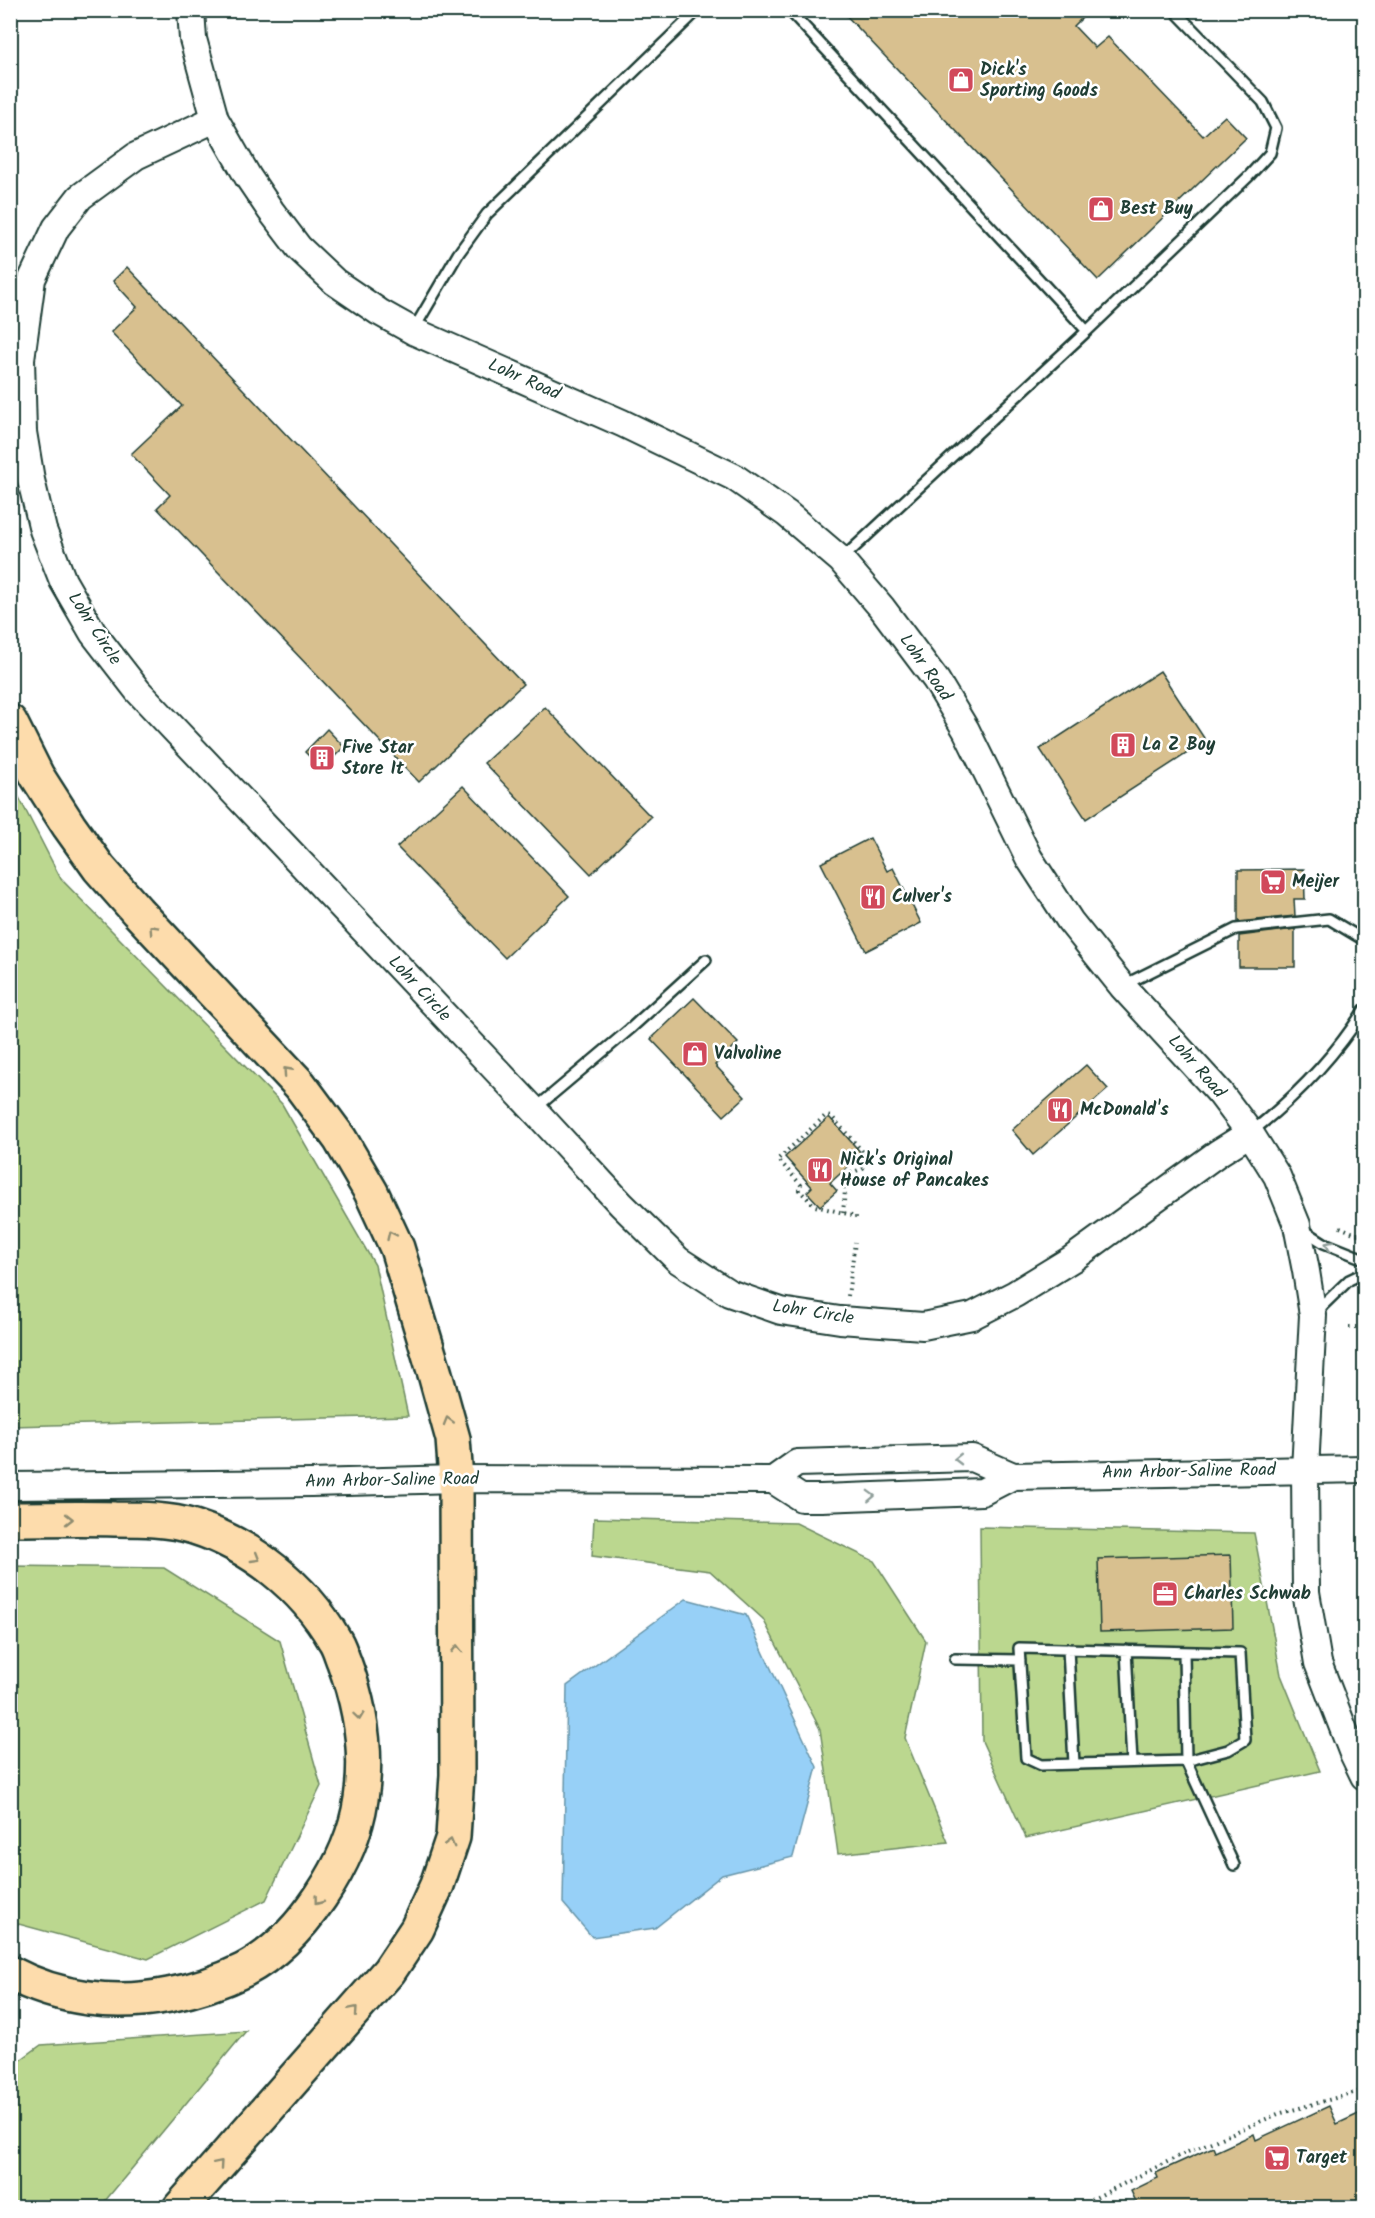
<svg xmlns="http://www.w3.org/2000/svg" width="1375" height="2218" font-family="Kalam,sans-serif">
  <style>
    .green { fill: #bbd78f; stroke: #6d8a62; stroke-width: 1.5 }
    .water { fill: #97d0f7; stroke: #6795a9; stroke-width: 1.5 }
    .building { fill: #d8c08f; stroke: #1f3d34; stroke-width: 1.5 }
    .lines { fill: none; stroke-linecap: round; stroke-linejoin: round }
    .lane-casing { stroke: #1f3d34; stroke-width: 14 }
    .secondary-casing { stroke: #1f3d34; stroke-width: 30 }
    .highway-casing { stroke: #1f3d34; stroke-width: 38 }
    .path { stroke: #1f3d34; stroke-width: 4; stroke-dasharray: 1.5 4.5; stroke-linecap: butt }
    .lane { stroke: #fff; stroke-width: 9 }
    .secondary { stroke: #fff; stroke-width: 26 }
    .highway { stroke: #fddcac; stroke-width: 33 }
    .oneway { stroke: #8e8c70 }
    .oneway2 { stroke: #8f9e9a }
    .labels { text-anchor: middle; dominant-baseline: central; stroke-width: 5; stroke-linejoin: round; paint-order: stroke }
    .poi-label { font-size: 18px; font-weight: bold; fill: #1f3d34; stroke: #fff; text-anchor: start }
    .street-label { font-size: 18px; fill: #1f3d34; stroke: #fff }
  </style>
  <rect width="100%" height="100%" fill="#fff"/>
  <filter id="ink" filterUnits="userSpaceOnUse"><feTurbulence type="fractalNoise" baseFrequency=".0167" numOctaves="2"/><feDisplacementMap in="SourceGraphic" scale="12" xChannelSelector="R" yChannelSelector="G"/><feConvolveMatrix kernelMatrix="1 2 1 2 8 2 1 2 1" color-interpolation-filters="sRGB"/></filter>
  <g filter="url(#ink)">
    <path class="green" d="M10 780 61 879 282 1104 375 1265 408 1416 11 1426Z
      M594 1518 796 1523 874 1561 926 1641 905 1738 948 1842 838 1854 820 1729 763 1619 710 1571 592 1556Z
      M980 1527 1254 1533 1281 1675 1320 1771 1026 1838 982 1741Z
      M10 1566 164 1568 280 1641 321 1786 266 1900 148 1959 11 1922Z
      M246 2031 100 2207H11V2067L41 2045Z"/>
    <path class="water" d="M686 1599 746 1615 817 1767 793 1857 722 1875 655 1928 592 1937 563 1903 567 1686Z"/>
    <path class="building" d="M841 10H1090L1074 26 1095 48 1108 37 1203 136 1225 116 1246 138 1098 280Z
      M127 267 523 684 419 782 157 508 170 495 131 454 182 406 111 332 137 307 113 281Z
      M1160 671 1206 741 1086 819 1040 749Z
      M545 707 651 817 591 874 484 763Z
      M327 729 344 747 322 769 305 752Z
      M463 786 569 896 505 958 397 847Z
      M870 838 887 871 893 868 921 923 866 951 821 863Z
      M1304 869 1305 899H1294L1295 916 1238 922V870Z
      M1295 929V967H1239V936Z
      M694 998 738 1043 715 1065 745 1097 724 1116 651 1039Z
      M1086 1065 1108 1089 1033 1155 1012 1130Z
      M829 1117 862 1154 830 1183 837 1191 820 1206 807 1192 812 1187 785 1157Z
      M1231 1555 1233 1628 1100 1632 1098 1559Z
      M1329 2106 1337 2124 1365 2111V2208H1139L1131 2191 1158 2178 1156 2173 1213 2147 1215 2152 1254 2134 1256 2140Z"/>
    <g class="lines">
      <defs>
        <path id="lane" d="M789 10 1087 331 843 558
          M414 329 458 254 487 214 698 10
          M1087 331 1248 177 1270 153 1276 128 1263 102 1174 10
          M1124 985 1236 929 1329 919 1364 940
          M536 1108 630 1029 706 960
          M1250 1133C1296 1097 1333 1059 1364 1010
          M1302 1229 1324 1243 1364 1259
          M1317 1311 1349 1280 1364 1273
          M1019 1648 1240 1653 1245 1740 1228 1750 1186 1761 1041 1765 1026 1758Z
          M1068 1649 1074 1764
          M1126 1650 1132 1762
          M1184 1652 1186 1761 1234 1865
          M955 1659 1020 1660"/>
        <path id="secondary" d="M191 10 193 39 215 119 248 177 271 211 299 248 335 282 379 312 413 331 622 423 734 477 787 514 841 560 882 608 936 680 966 730 1029 858 1070 921 1122 986 1220 1093 1250 1133 1277 1176 1297 1225 1306 1271 1313 1315 1305 1470 1306 1592 1318 1663 1352 1751 1364 1776
          M215 119 136 156 80 197 56 228 32 279 21 359 23 432 31 480 43 530 63 581 93 633 138 691 534 1110 621 1204 678 1260 729 1293 781 1311 840 1320 923 1326 972 1316 1015 1294 1072 1259 1218 1153 1250 1133
          M773 1480 797 1463 972 1458 1013 1476 1364 1469
          M10 1486 311 1483 456 1479 773 1480 801 1498H821L982 1492 1013 1476"/>
        <path id="highway" d="M10 722 37 776 69 826 99 868 137 911 300 1085 340 1139 371 1192 397 1248 435 1374 453 1439 456 1479 457 1775 453 1837 437 1885 417 1929 389 1971 180 2208
          M10 1519C45 1519 80 1518 115 1519 141 1519 168 1519 194 1527 251 1545 304 1587 334 1639 339 1646 341 1655 344 1662 360 1705 368 1753 361 1799 352 1862 301 1940 244 1970 220 1982 195 1990 169 1995 115 2006 59 1999 10 1973"/>
      </defs>
      <use href="#lane" class="lane-casing"/>
      <use href="#secondary" class="secondary-casing"/>
      <use href="#highway" class="highway-casing"/>
      <path class="path" d="M843 1213 846 1179 849 1174 863 1168V1152L832 1117 825 1116 778 1159 801 1185 799 1190 815 1206 856 1216V1220
        M1340 1227 1356 1234H1364
        M848 1296 855 1242
        M1349 1327H1364
        M1075 2208 1183 2154 1278 2114 1364 2090"/>
      <use href="#lane" class="lane"/>
      <use href="#secondary" class="secondary"/>
      <use href="#highway" class="highway"/>
    </g>
    <defs><path id="oneway-chevron" d="M-2-3.5L2.5 0L-2 3.5" fill="none" stroke-width="1.6" stroke-linecap="round" stroke-linejoin="round" transform="scale(1.5)"/></defs>
    <g class="oneway">
      <use href="#oneway-chevron" transform="translate(153 929) rotate(-133)"/>
      <use href="#oneway-chevron" transform="translate(287 1071) rotate(-132)"/>
      <use href="#oneway-chevron" transform="translate(391 1235) rotate(-115)"/>
      <use href="#oneway-chevron" transform="translate(448 1421) rotate(-106)"/>
      <use href="#oneway-chevron" transform="translate(69 1519)"/>
      <use href="#oneway-chevron" transform="translate(256 1558) rotate(31)"/>
      <use href="#oneway-chevron" transform="translate(457 1649) rotate(-90)"/>
      <use href="#oneway-chevron" transform="translate(359 1716) rotate(82)"/>
      <use href="#oneway-chevron" transform="translate(450 1843) rotate(-75)"/>
      <use href="#oneway-chevron" transform="translate(318 1901) rotate(127)"/>
      <use href="#oneway-chevron" transform="translate(354 2010) rotate(-49)"/>
      <use href="#oneway-chevron" transform="translate(219 2164) rotate(-49)"/>
    </g>
    <g class="oneway2">
      <use href="#oneway-chevron" transform="translate(1329 1245) rotate(-155)"/>
      <use href="#oneway-chevron" transform="translate(958 1459) rotate(179)"/>
      <use href="#oneway-chevron" transform="translate(871 1496) rotate(-2)"/>
    </g>
  </g>
  <defs>
    <symbol id="shop-square" viewBox="-11 -11 22 22"><rect x="-9" y="-9" width="18" height="18" rx="4" fill="#d1495b" stroke="#fff"/><path d="M-5-2.5h2.3a2.7 3.5 0 0 1 5.4 0H5L5.5 6h-11ZM-1.5-2.5h3a1.5 2.3 0 0 0-3 0Z" fill="#fff"/></symbol>
    <symbol id="building-square" viewBox="-11 -11 22 22"><rect x="-9" y="-9" width="18" height="18" rx="4" fill="#d1495b" stroke="#fff"/><path d="M-4-6H4V6H1V3H-1V6H-4ZM-2.5-4.3h1.7v1.8h-1.7ZM.8-4.3h1.7v1.8H.8ZM-2.5-1h1.7V.8h-1.7ZM.8-1h1.7V.8H.8Z" fill="#fff"/></symbol>
    <symbol id="supermarket-square" viewBox="-11 -11 22 22"><rect x="-9" y="-9" width="18" height="18" rx="4" fill="#d1495b" stroke="#fff"/><path d="M-6-5.5h2.5l.6 2H6L4.5 2H-2.5L-4.4-4H-6ZM-1.5 3.2a1.3 1.3 0 1 0 .1 0ZM3 3.2a1.3 1.3 0 1 0 .1 0Z" fill="#fff"/></symbol>
    <symbol id="restaurant-square" viewBox="-11 -11 22 22"><rect x="-9" y="-9" width="18" height="18" rx="4" fill="#d1495b" stroke="#fff"/><path d="M-5-6h1v4h1v-4h1v4h1v-4h1v5L-1.5 .5V6h-2V.5L-5-1ZM5-6V6H3V1.5H1.5Q1.5-4 5-6Z" fill="#fff"/></symbol>
    <symbol id="office-square" viewBox="-11 -11 22 22"><rect x="-9" y="-9" width="18" height="18" rx="4" fill="#d1495b" stroke="#fff"/><path d="M-6-3h4V-5.5h4V-3h4V5H-6ZM-1-4.5V-3h2v-1.5ZM-6 0V1H6V0Z" fill="#fff"/></symbol>
  </defs>
  <g fill-rule="evenodd">
    <use href="#shop-square" x="946" y="65" width="30" height="30"/>
    <use href="#shop-square" x="1086" y="194" width="30" height="30"/>
    <use href="#building-square" x="1108" y="730" width="30" height="30"/>
    <use href="#building-square" x="307" y="743" width="30" height="30"/>
    <use href="#supermarket-square" x="1258" y="867" width="30" height="30"/>
    <use href="#restaurant-square" x="858" y="882" width="30" height="30"/>
    <use href="#shop-square" x="680" y="1039" width="30" height="30"/>
    <use href="#restaurant-square" x="1045" y="1095" width="30" height="30"/>
    <use href="#restaurant-square" x="805" y="1155" width="30" height="30"/>
    <use href="#office-square" x="1150" y="1579" width="30" height="30"/>
    <use href="#supermarket-square" x="1262" y="2143" width="30" height="30"/>
  </g>
  <g class="labels">
    <g class="poi-label">
      <text x="980" y="70">Dick's<tspan x="980" dy="21">Sporting Goods</tspan></text>
      <text x="1120" y="209">Best Buy</text>
      <text x="1142" y="745">La Z Boy</text>
      <text x="342" y="748">Five Star<tspan x="342" dy="21">Store It</tspan></text>
      <text x="1292" y="882">Meijer</text>
      <text x="892" y="897">Culver's</text>
      <text x="714" y="1054">Valvoline</text>
      <text x="1080" y="1110">McDonald's</text>
      <text x="840" y="1160">Nick's Original<tspan x="840" dy="21">House of Pancakes</tspan></text>
      <text x="1184" y="1594">Charles Schwab</text>
      <text x="1296" y="2158">Target</text>
    </g>
    <g class="street-label">
      <text transform="translate(524 380) rotate(24)">Lohr Road</text>
      <text transform="translate(94 629) rotate(57)">Lohr Circle</text>
      <text transform="translate(925 668) rotate(55)">Lohr Road</text>
      <text transform="translate(419 989) rotate(47)">Lohr Circle</text>
      <text transform="translate(1196 1067) rotate(49)">Lohr Road</text>
      <text transform="translate(813 1313) rotate(9)">Lohr Circle</text>
      <text transform="translate(1189 1472) rotate(-1)">Ann Arbor-Saline Road</text>
      <text transform="translate(392 1481) rotate(-1)">Ann Arbor-Saline Road</text>
    </g>
  </g>
  <rect width="1375" height="2218" fill="none" stroke="#fff" stroke-width="36"/>
  <rect x="18" y="18" width="1339" height="2182" fill="none" stroke="#1f3d34" stroke-width="2" filter="url(#ink)"/>
</svg>
